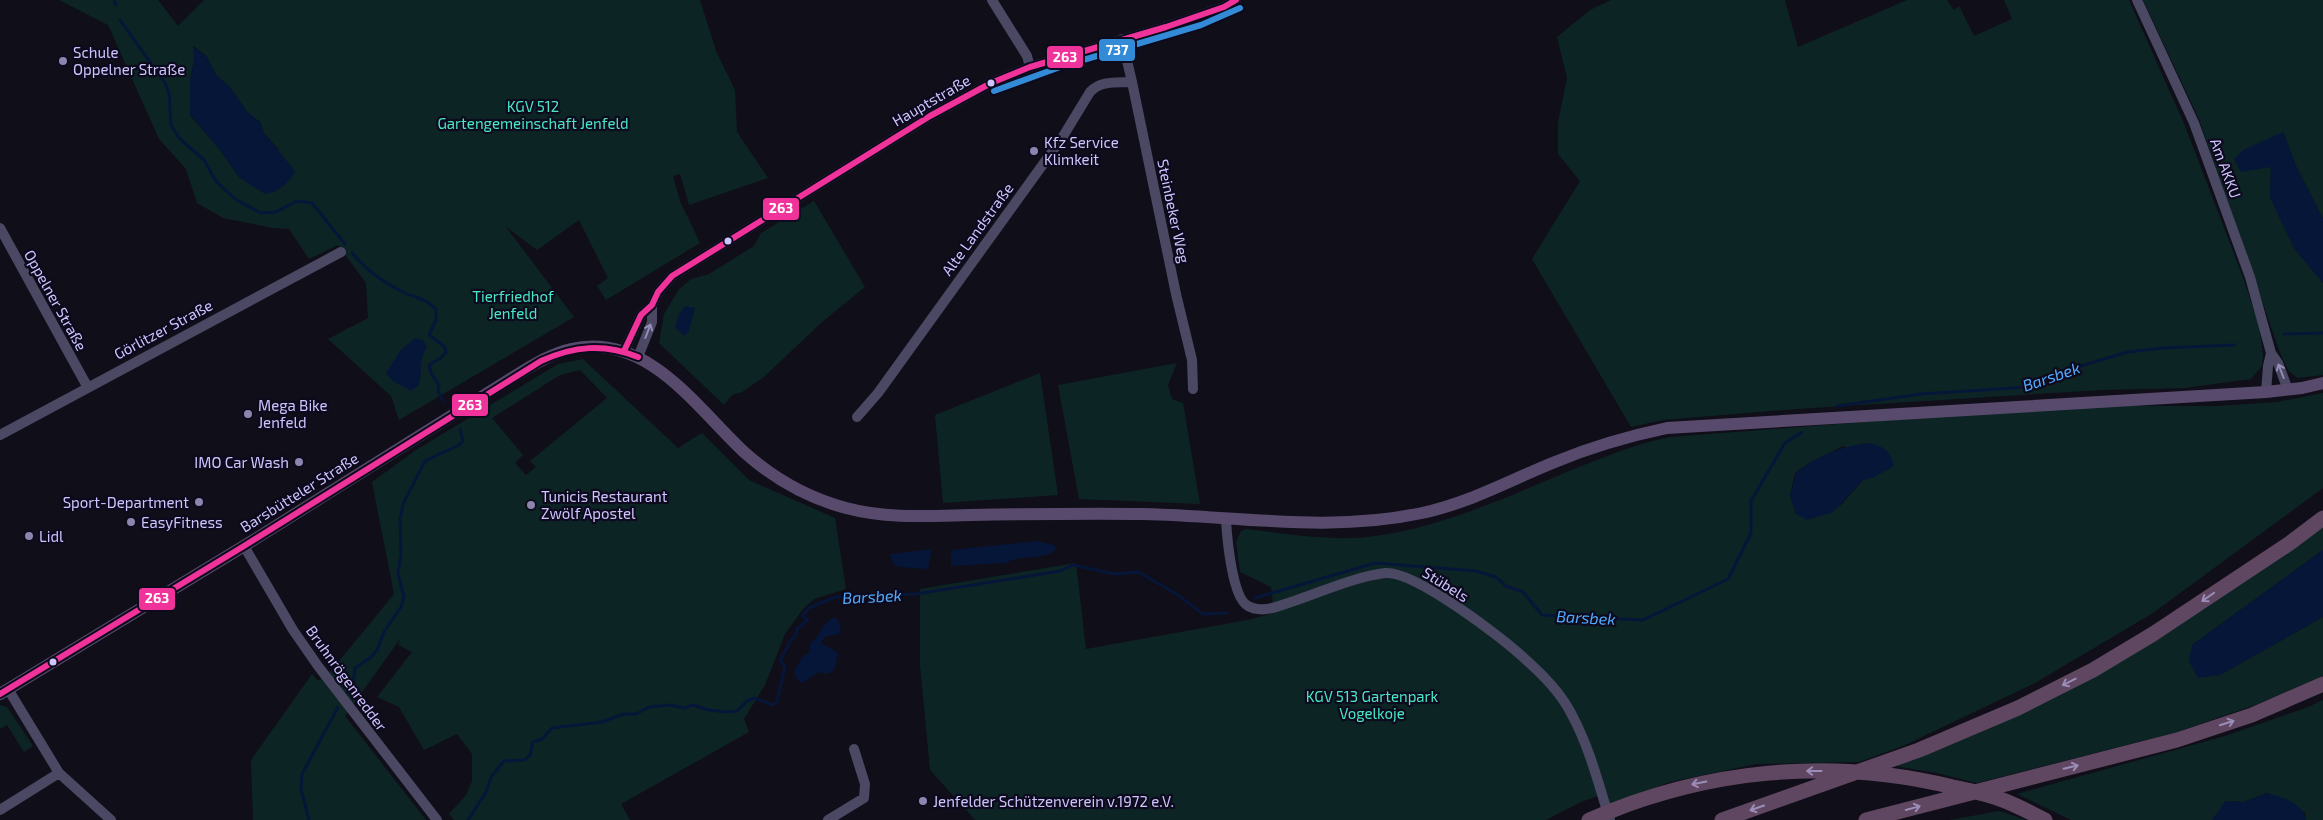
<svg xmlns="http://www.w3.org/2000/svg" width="2323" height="820" font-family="'Exo 2',sans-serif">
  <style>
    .green { fill: #0d2425; fill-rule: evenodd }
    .water { fill: #061638 }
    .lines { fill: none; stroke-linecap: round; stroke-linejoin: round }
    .stream { stroke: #061638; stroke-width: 3 }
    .minor { stroke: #4a4862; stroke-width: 10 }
    .major { stroke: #584a6c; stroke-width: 12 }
    .highway { stroke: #5f4761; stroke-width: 15 }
    .bus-1-casing { stroke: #0d0a1d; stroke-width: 10 }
    .bus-2-casing { stroke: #0d0a1d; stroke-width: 10 }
    .bus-1 { stroke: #ef339a; stroke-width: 6 }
    .bus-2 { stroke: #338bd7; stroke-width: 6 }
    .oneway { stroke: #938db8 }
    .oneway2 { stroke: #9c8cb8 }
    .poi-dot { fill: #8c85ae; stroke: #0d0a1d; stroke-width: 2 }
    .bus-dot { fill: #cec5ff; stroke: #0d0a1d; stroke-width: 2 }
    .labels { text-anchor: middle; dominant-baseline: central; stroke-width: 4.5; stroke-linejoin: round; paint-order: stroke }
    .poi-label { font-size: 15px; fill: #cec5ff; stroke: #0d0a1d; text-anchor: start }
    .street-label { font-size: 15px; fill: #cec5ff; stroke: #0d0a1d }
    .park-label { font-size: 15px; fill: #48e8c5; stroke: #0d0a1d }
    .water-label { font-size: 16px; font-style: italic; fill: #53abff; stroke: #0d0a1d }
    .line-badge { stroke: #0d0a1d; stroke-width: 2 }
    .badge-label { font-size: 14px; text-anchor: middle; font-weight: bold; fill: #fff }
  </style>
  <rect width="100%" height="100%" fill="#100e19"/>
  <path class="green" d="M59 0H158L178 26 204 0H700L716 51 735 90 737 132 768 178 689 205 680 174 673 176 680 201 700 243 606 300 597 286 608 278 579 220 537 250 506 227 574 317 399 420 391 396 328 339 368 318 366 283 338 245 309 259 289 229 273 228 223 218 197 203 186 169 159 139 108 25ZM194 46 206 56 217 76 230 87 247 112 260 122 264 133 279 150 240 178 220 150 190 115V79L194 61Z
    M1611 0H1785L1798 47 1907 0H1947L1954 10 1959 6 1974 36 2012 19 2004 0H2129L2185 126 2241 272 2259 325 2263 355 2262 366 2251 379 2185 388 2101 390 1796 409 1663 420 1631 427 1532 259 1580 181 1558 154V122L1567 78 1557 37 1590 10Z
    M2143 0H2323V219L2296 166 2283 132 2271 167 2270 197 2294 248 2323 283V375L2297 378 2288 370 2279 350 2199 119Z
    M814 201 865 287 822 322 764 377 742 392 732 395 724 405 659 343 664 314 679 289 691 279 709 274 754 246 761 233Z
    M583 359 678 448 702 433 749 480 835 518 846 589 814 599 803 609 785 634 765 685 744 719 749 732 621 804 630 820H454L449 814 466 795 472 781V754L457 734 424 750 399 707 377 697 412 652 398 645 400 639 345 716 426 820H253L251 760 312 674 318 681 331 671 394 594 372 482 416 450 558 364ZM580 370 607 398 530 461 536 467 526 475 515 463 523 455 492 418 560 375Z
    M1177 363 1168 385 1172 399 1183 403 1200 504 1079 499 1058 385Z
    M1040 373 1058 495 943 503 935 415Z
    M2323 393V488L2153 613 2035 683 1905 745 1859 762 1756 764 1670 782 1610 804 1607 793 1581 802 1546 820H975L930 770 920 665V589L1076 563 1086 649 1247 620 1274 613 1271 587 1240 572 1236 542 1241 531 1246 529C1288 534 1333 542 1375 536 1442 527 1507 497 1569 471 1602 458 1634 444 1670 437L2070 406H2216L2277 402ZM1843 446 1894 465 1874 477 1863 480 1841 505 1796 514 1790 496 1795 473 1811 462Z
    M2323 522V550L2192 645 2220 675 2323 617V676L2258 704 2174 733 1977 783 1937 773 1895 766 1982 731Z
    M2323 700V820H2306L2305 813 2267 793 2244 802 2226 801 2212 820H2071L2017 794 2225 736 2308 707Z
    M0 705 7 707 33 746 24 752 7 725 0 729Z
    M1999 811 2026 820H1950Z"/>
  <path class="water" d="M193 46 206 56 217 76 230 87 247 112 260 122 264 133 295 171C288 184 279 192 265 194L240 178 220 150 190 114V79L194 61Z
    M2283 132 2296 166 2323 219V283L2294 248 2270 197 2271 167 2241 172 2234 159 2243 150Z
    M685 306 695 308 688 333 684 336 675 328 678 316Z
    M415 338 423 340 427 347C418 360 423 371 419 385L411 391 393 381 386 373 400 351Z
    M1869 443C1883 446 1891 451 1894 466L1874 477 1863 480 1833 512 1807 520 1796 514 1790 496 1796 473C1814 457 1845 445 1869 443Z
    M1037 541 1054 545 1057 549C1044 562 1021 553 1006 563L951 566V550Z
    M932 549 928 569 899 567 893 564 890 554Z
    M2323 550V617L2220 675 2198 678 2189 661 2192 645Z
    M836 617 841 627 839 634 825 637 821 643 838 653 834 671 827 674 820 672 802 683 797 680 794 671 803 656 809 653 810 643C823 635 819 623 836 617Z
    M2267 793C2282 797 2303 803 2306 820H2212L2226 801 2244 802Z"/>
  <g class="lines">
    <path class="stream" d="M114 0 116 5
      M120 20 165 83 169 93 171 125 179 138 204 160 216 181 235 199 261 213 276 212 297 201 312 203 345 244
      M352 253C367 271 384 283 405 293 418 299 425 298 436 309V320L429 335 445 347 446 352 441 358 429 365 431 373 439 385 438 391 443 401
      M2284 334 2323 333
      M1837 406 1921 394 2029 387 2077 367 2128 352 2162 348 2235 345
      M1255 598 1375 563 1476 571 1496 577 1506 586 1523 592 1542 615 1643 620 1728 579 1751 533V501L1785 443 1802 432
      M347 693 353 686 355 668 370 658 377 650 384 632 401 607 404 597 398 574 401 553 400 519 403 504 425 461 459 445 463 441 460 429
      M309 820 301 789 302 774 338 707
      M468 820 486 792 491 777 504 761 525 760 530 755 533 742 542 739 552 728 602 722 623 714H636L649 707 670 705 684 708 693 705 708 710 726 712 737 711 747 701 754 698 773 705 777 701 785 667 780 661 791 640 797 634V629L808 620 802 616 809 608 835 597 916 594 1060 571 1073 565 1115 574 1138 572 1175 593 1203 614 1227 613"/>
    <path class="minor" d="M992 0 1027 56 1030 67
      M2137 0 2194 123 2250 277 2271 353 2278 363 2288 390
      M1122 39 1132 82 1176 294 1192 360 1193 389
      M0 228 87 386
      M624 351 641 315 652 305 658 292 672 276 930 116 991 83 1030 67 1166 27 1224 7 1236 0
      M638 357 652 322V305
      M2266 392 2268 366 2271 353
      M857 417 878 393 1062 138 1090 92C1101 80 1117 83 1132 82
      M0 435 341 252
      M1226 520C1227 537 1232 598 1248 606 1250 607 1255 609 1258 609 1269 611 1282 605 1291 602 1321 592 1354 577 1385 573 1414 570 1503 638 1525 659 1544 676 1562 694 1573 717 1590 749 1599 786 1610 820
      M244 546 293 630 318 666 437 820
      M8 689 59 773 111 820
      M0 810 59 773
      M828 820 864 798 865 784 854 749"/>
    <path class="major" d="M0 694 244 546 510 379C530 367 549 354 571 349 647 332 696 407 744 452 773 478 808 498 846 508 887 519 928 516 970 515 1027 514 1086 513 1143 514 1237 516 1329 533 1422 513 1469 503 1510 480 1555 462 1591 447 1629 436 1667 428L2266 392 2302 388 2323 383"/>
    <path class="highway" d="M1589 820C1705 769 1830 757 1953 787 1967 790 1983 793 1997 798 2013 803 2029 812 2045 820
      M1722 820 1919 750 2018 708 2093 670 2153 634 2290 543 2323 518
      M1866 820 2177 740 2252 715 2323 684"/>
    <defs>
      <path id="bus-1" d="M624 351 641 315 652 305 658 292 672 276 930 116 991 83 1030 67 1166 27 1224 7 1236 0
        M0 694 244 546 541 361C574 346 604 343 638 357"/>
      <path id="bus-2" d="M994 91 1063 66 1201 25 1240 8"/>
    </defs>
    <use href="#bus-1" class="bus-1-casing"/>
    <use href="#bus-2" class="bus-2-casing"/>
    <use href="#bus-1" class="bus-1"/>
    <use href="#bus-2" class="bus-2"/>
  </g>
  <defs><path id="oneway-shaft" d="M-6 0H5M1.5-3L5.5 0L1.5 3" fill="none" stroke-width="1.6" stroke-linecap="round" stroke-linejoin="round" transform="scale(1.25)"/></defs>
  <g class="oneway">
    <use href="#oneway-shaft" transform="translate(648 331) rotate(-69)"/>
    <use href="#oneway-shaft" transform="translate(2281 371) rotate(-111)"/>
  </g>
  <g class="oneway2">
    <use href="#oneway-shaft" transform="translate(2208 597) rotate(145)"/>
    <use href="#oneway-shaft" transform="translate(2069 682) rotate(153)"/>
    <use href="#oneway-shaft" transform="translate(2227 723) rotate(-18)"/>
    <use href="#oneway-shaft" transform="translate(2071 767) rotate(-14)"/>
    <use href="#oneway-shaft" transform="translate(1814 771) rotate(-180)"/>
    <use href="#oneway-shaft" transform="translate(1699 783) rotate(168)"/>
    <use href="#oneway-shaft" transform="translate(1757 808) rotate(161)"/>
    <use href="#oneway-shaft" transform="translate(1913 808) rotate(-15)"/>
  </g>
  <g class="poi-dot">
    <circle cx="63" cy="61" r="5"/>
    <circle cx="1034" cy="151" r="5"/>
    <circle cx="248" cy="414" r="5"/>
    <circle cx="299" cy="462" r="5"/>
    <circle cx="199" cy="502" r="5"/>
    <circle cx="531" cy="505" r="5"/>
    <circle cx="131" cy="522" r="5"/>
    <circle cx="29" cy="536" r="5"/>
    <circle cx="923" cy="801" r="5"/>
  </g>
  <g class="bus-dot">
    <circle cx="991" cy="83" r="4.5"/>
    <circle cx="728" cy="241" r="4.5"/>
    <circle cx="53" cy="662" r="4.5"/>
  </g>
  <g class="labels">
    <g class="poi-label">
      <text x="73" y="52">Schule<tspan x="73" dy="17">Oppelner Straße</tspan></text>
      <text x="1044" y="142">Kfz Service<tspan x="1044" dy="17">Klimkeit</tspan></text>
      <text x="258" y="405">Mega Bike<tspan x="258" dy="17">Jenfeld</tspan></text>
      <text x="289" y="462" text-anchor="end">IMO Car Wash</text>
      <text x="541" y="496">Tunicis Restaurant<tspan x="541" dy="17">Zwölf Apostel</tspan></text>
      <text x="189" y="502" text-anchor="end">Sport-Department</text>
      <text x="141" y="522">EasyFitness</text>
      <text x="39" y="536">Lidl</text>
      <text x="933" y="801">Jenfelder Schützenverein v.1972 e.V.</text>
    </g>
    <g class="street-label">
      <text transform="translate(931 100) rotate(-30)">Hauptstraße</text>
      <text transform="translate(2226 168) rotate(70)">Am AKKU</text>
      <text transform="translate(1174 211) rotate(78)">Steinbeker Weg</text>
      <text transform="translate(977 229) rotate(-54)">Alte Landstraße</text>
      <text transform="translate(56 300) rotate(61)">Oppelner Straße</text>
      <text transform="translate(163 329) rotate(-28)">Görlitzer Straße</text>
      <text transform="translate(299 492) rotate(-32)">Barsbütteler Straße</text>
      <text transform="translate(1446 584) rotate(32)">Stübels</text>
      <text transform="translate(347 678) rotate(54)">Bruhnrögenredder</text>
    </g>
    <g class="park-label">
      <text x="533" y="106">KGV 512<tspan x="533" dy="17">Gartengemeinschaft Jenfeld</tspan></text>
      <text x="513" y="296">Tierfriedhof<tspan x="513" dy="17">Jenfeld</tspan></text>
      <text x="1372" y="696">KGV 513 Gartenpark<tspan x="1372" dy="17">Vogelkoje</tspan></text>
    </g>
    <g class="water-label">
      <text transform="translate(2051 376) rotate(-19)">Barsbek</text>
      <text transform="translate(872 596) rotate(-3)">Barsbek</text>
      <text transform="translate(1586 617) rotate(3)">Barsbek</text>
    </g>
  </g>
  <g class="line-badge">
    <rect x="1098" y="38" width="38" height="24" rx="5" fill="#338bd7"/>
    <rect x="1046" y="45" width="38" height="24" rx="5" fill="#ef339a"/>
    <rect x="762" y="197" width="38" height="24" rx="5" fill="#ef339a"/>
    <rect x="451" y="393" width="38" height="24" rx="5" fill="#ef339a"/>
    <rect x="138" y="587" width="38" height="24" rx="5" fill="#ef339a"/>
  </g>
  <g class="badge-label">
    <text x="1117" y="55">737</text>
    <text x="1065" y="62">263</text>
    <text x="781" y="213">263</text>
    <text x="470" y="410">263</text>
    <text x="157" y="603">263</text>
  </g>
</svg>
